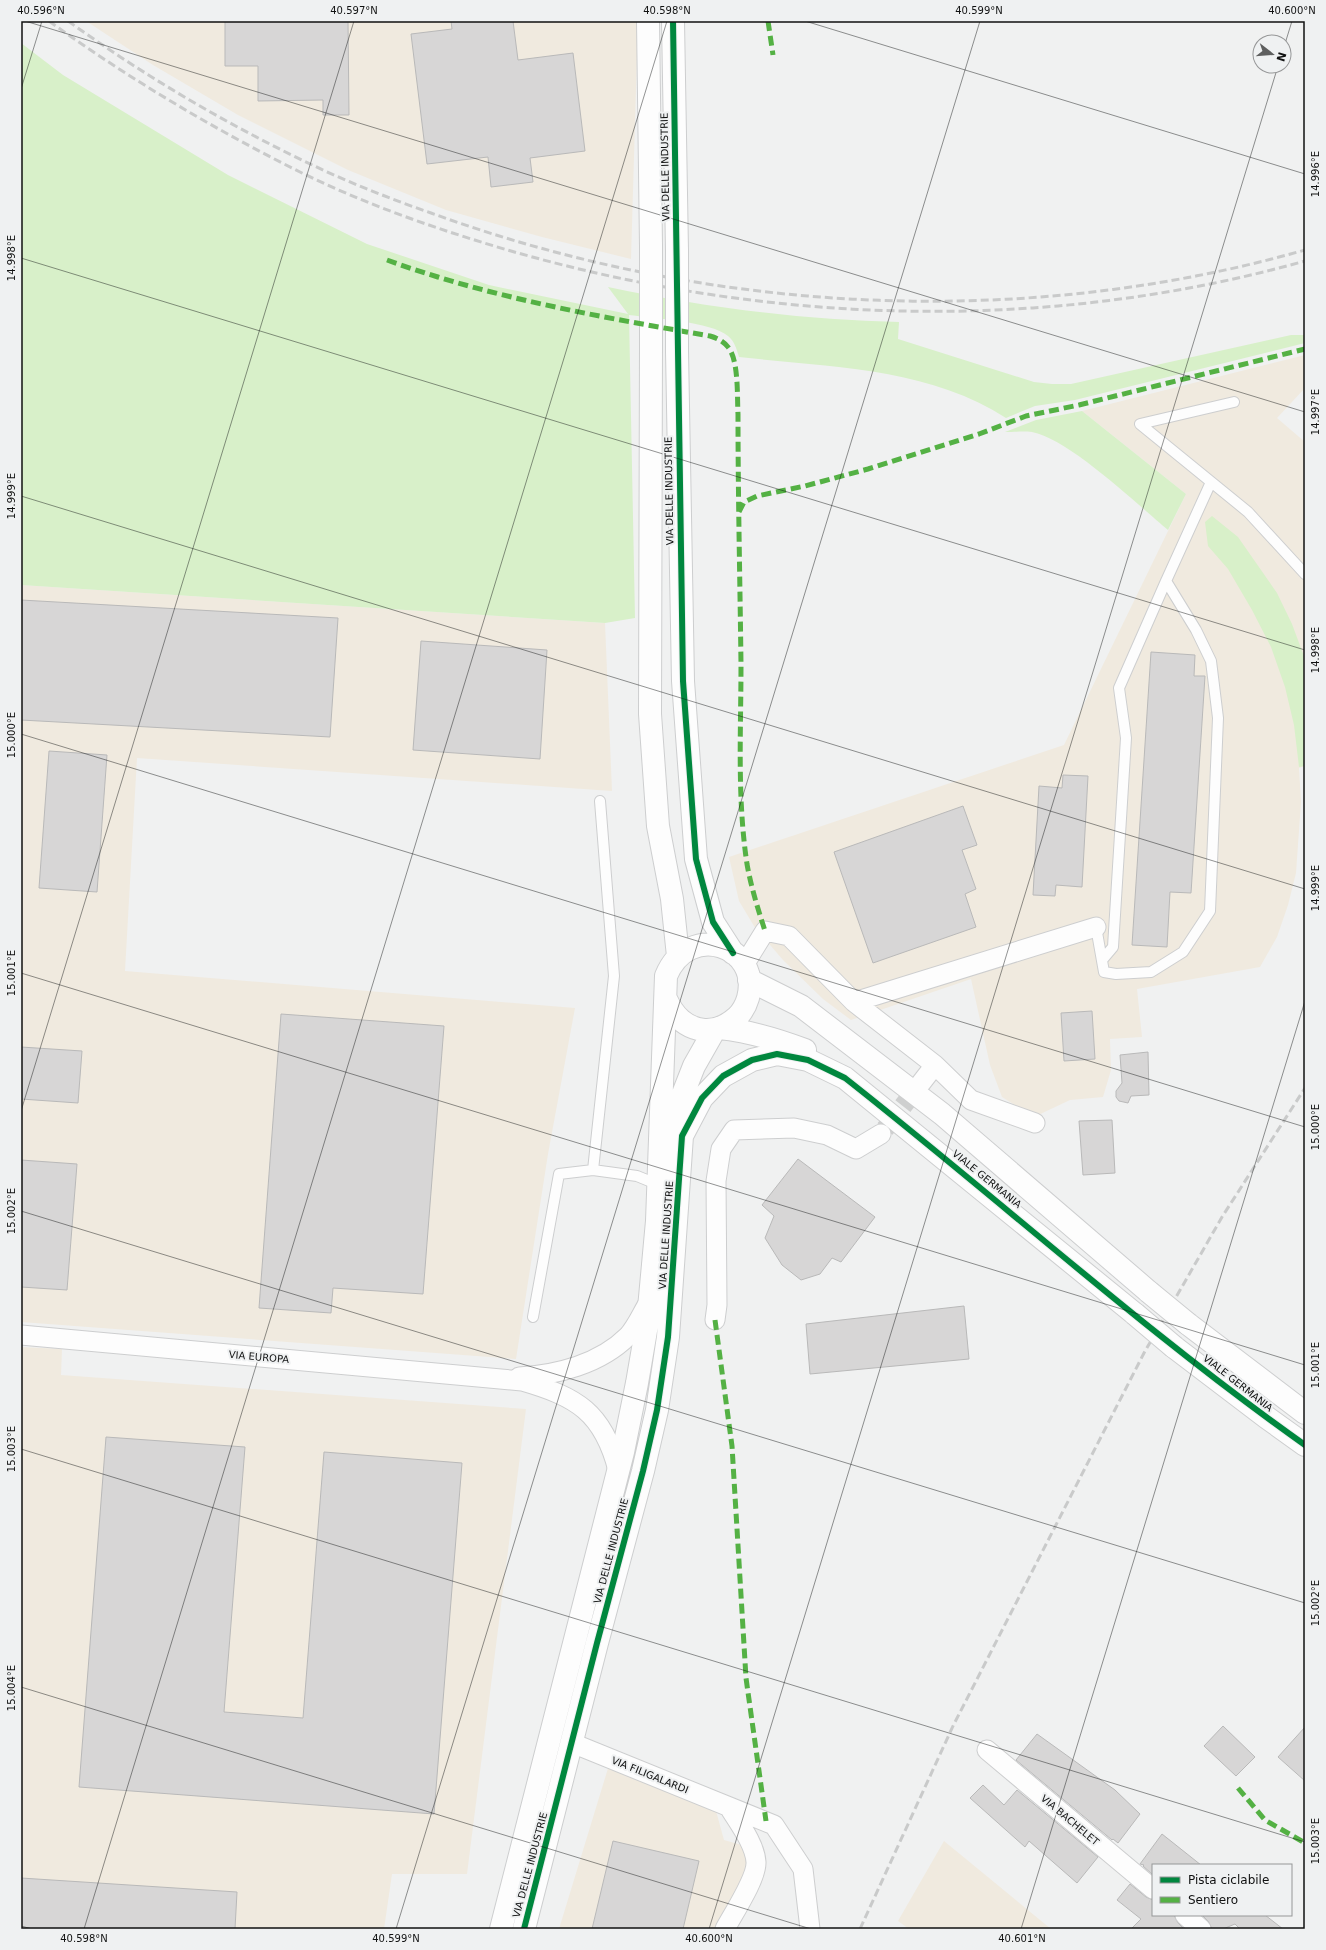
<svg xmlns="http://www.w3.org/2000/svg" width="1326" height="1950" font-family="'DejaVu Sans',sans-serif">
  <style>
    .industrial { fill: #f0eadf }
    .green { fill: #d8f0c9 }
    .building { fill: #d7d6d6; stroke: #b9b9b9 }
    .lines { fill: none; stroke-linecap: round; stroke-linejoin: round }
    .street-tunnel { stroke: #cecfcf; stroke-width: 19; stroke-dasharray: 19 10; stroke-linecap: butt }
    .lane-casing { stroke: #cdcecf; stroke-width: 12 }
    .street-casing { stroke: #cdcecf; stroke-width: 21 }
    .secondary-casing { stroke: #cdcecf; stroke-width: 24 }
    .lane { stroke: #fdfdfd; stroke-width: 10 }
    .street { stroke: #fdfdfd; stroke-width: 19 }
    .secondary { stroke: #fdfdfd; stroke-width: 22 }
    .rail { stroke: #c9caca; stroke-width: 3; stroke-dasharray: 8 4; stroke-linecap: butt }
    .secondary-bridge-casing { stroke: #cdcecf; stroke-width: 24; stroke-linecap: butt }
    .secondary-bridge { stroke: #fdfdfd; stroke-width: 22 }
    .quiet { stroke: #54b144; stroke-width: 5; stroke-dasharray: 10 5; stroke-linecap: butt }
    .cycleway-casing { stroke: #eff1f2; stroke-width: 8 }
    .cycleway { stroke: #00873e; stroke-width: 6 }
    .ticks { fill: none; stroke: #101111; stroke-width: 1; stroke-opacity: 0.45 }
    .labels { text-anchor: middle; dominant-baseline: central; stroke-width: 4; stroke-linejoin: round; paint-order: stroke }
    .street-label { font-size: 10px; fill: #101111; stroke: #eff1f2 }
    .neatline { fill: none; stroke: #101111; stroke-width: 1.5 }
    .ticks-label { font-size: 10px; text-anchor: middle; fill: #101111 }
  </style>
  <rect width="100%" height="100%" fill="#f0f1f1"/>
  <path class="industrial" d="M86 21H638L631 259 542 237 446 210 348 170 238 115 153 65Z
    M1305 355V388L1277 418 1305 442V766L1299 768 1301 802 1296 873 1288 905 1277 937 1260 967 1137 989 1142 1037 1110 1039 1111 1070 1103 1097 1070 1100 1034 1117 1002 1097 990 1065 971 979 851 1020 823 999 783 960 754 926 739 901 729 857 1064 745 1186 494 1082 411Z
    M21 585 605 623 612 791 137 758 125 971 575 1008 548 1154 516 1359 21 1322Z
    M21 1347 62 1349 61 1375 526 1409 467 1874H392L384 1929H21Z
    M609 1765 716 1811 724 1840 745 1846 751 1863 716 1929H559Z
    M944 1841 1051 1929H909L898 1921Z"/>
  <path class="green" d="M21 43 63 75 228 175 367 244 489 285 628 314 608 287C703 307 802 320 899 322L898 339 1034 382 1052 384H1071L1291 335H1305V343L1075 400 1035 406 1006 418C928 367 828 367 739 357 736 348 735 342 728 336 712 322 652 318 629 315L635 618 605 623 21 585Z
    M1082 411 1186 494 1168 530C1138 505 1069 439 1032 432 1024 431 1013 432 1005 432L1036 420Z
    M1212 516 1238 537 1277 593 1292 624 1305 659V766L1299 767 1294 725 1285 687 1271 647 1252 610 1228 569 1208 546 1205 522Z"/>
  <path class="building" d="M225 21H348L349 115H323V100L258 101V66H225Z
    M451 21H513L518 60 573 53 585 151 530 158 533 182 491 187 488 157 427 164 411 34 452 29Z
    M21 600 338 618 330 737 21 720Z
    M421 641 547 650 540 759 413 750Z
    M1151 652 1195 655 1194 676H1205L1191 893 1170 892 1167 947 1132 945Z
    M49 751 107 755 97 892 39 888Z
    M1063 775 1088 776 1082 887 1056 885 1055 896 1033 895 1039 786 1062 788Z
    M963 806 977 845 962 850 976 889 965 894 976 927 873 963 834 852Z
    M1092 1011 1095 1059 1064 1061 1061 1013Z
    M281 1014 444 1026 423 1294 333 1288 331 1313 259 1308Z
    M21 1047 82 1051 78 1103 21 1099Z
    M1148 1052 1149 1095 1131 1096 1128 1103 1119 1101 1116 1097V1091L1122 1083 1120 1055Z
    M1112 1120 1115 1173 1083 1175 1079 1121Z
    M798 1159 875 1217 841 1262 832 1258 820 1274 801 1280 782 1265 765 1238 774 1216 762 1205Z
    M21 1160 77 1164 67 1290 21 1287Z
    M964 1306 969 1359 810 1374 806 1324Z
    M106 1437 245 1447 224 1712 303 1718 324 1452 462 1463 434 1814 79 1787Z
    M1223 1726 1255 1757 1236 1776 1204 1746Z
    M1305 1727V1781L1278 1757Z
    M1037 1734 1115 1790 1140 1814 1118 1843 1113 1839 1112 1840 1016 1760Z
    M983 1785 1004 1805 1017 1790 1098 1857 1077 1883 1029 1841 1025 1847 970 1798Z
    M1162 1834 1201 1865H1153V1875L1143 1866 1144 1865 1140 1864Z
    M613 1841 699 1861 683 1929H592Z
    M21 1878 237 1892 235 1929H21Z
    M1130 1884 1146 1897 1153 1900V1915H1174L1178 1923 1184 1929H1131L1141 1919 1117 1900Z
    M1202 1915H1265L1283 1929H1240L1235 1924 1223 1929H1212L1208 1921Z"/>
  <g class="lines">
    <path class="street-tunnel" d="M885 1129 921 1083"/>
    <defs>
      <path id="lane" d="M1234 402 1140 424 1248 512 1305 574
        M1096 927 1104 972 1116 974 1151 972 1183 952 1210 911 1218 718 1211 661 1196 630 1166 581 1211 482
        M1102 960 1113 947 1126 738 1119 688 1166 581
        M593 1170 637 1176 659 1185
        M533 1317 559 1174 593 1170 614 976 600 801"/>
      <path id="street" d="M744 965 765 931 789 936 854 1002 1096 927
        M854 1002 935 1065 921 1083
        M935 1065 971 1100 1035 1123
        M715 1320 717 1305 716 1181 721 1149 734 1130 794 1128 827 1135 856 1149 881 1134
        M21 1335 522 1381C577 1397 603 1412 618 1470
        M519 1377C557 1375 600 1364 628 1336 637 1326 642 1313 649 1302
        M572 1743 774 1825 803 1869 810 1929
        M987 1750 1153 1889
        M1185 1915 1201 1929
        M725 1929C733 1914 757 1878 756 1862 755 1844 738 1822 729 1807"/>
      <path id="secondary" d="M648 21 651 246
        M673 21 677 251
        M651 346 650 714 658 826 672 899 678 956
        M677 351 683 681 696 859 713 922 733 953
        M749 980 801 1006 942 1114 1149 1292
        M719 1028C749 1031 776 1039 805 1050
        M682 1134 681 1099 694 1066 715 1029
        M1188 1324 1305 1413
        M1174 1347 1266 1417 1305 1445
        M501 1929 623 1452 637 1383 648 1319 657 1221 666 976C689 920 762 946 748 998 746 1005 742 1012 737 1017 728 1025 717 1031 704 1030 685 1028 674 1016 666 999
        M524 1929 597 1643 643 1471 657 1410 668 1337 682 1136 702 1098 723 1076 752 1060 777 1054 808 1060 845 1078 1135 1314"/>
    </defs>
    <use href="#lane" class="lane-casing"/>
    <use href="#street" class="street-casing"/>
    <use href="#secondary" class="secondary-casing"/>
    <use href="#lane" class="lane"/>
    <use href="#street" class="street"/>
    <use href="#secondary" class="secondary"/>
    <path class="rail" d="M49 21C128 78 212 128 300 172 367 205 439 230 511 251 768 325 1046 334 1305 261
      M68 21C142 74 221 121 304 161 345 181 388 198 431 213 708 314 1020 331 1305 250
      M860 1929 953 1726 1144 1353 1222 1217 1305 1088"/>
    <defs>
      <path id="secondary-bridge" d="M677 251V351
        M651 346V246
        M1149 1292 1188 1324
        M1135 1314 1174 1347"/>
    </defs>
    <use href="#secondary-bridge" class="secondary-bridge-casing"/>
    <use href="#secondary-bridge" class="secondary-bridge"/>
    <path class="quiet" d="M768 21 773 55
      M387 260C491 298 601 317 710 336 717 338 723 341 728 347 739 360 737 397 738 414 738 498 740 581 741 665 741 731 737 798 747 864 751 887 758 909 765 931
      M739 512 744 502 757 496 805 486 868 469 979 434 1026 416 1079 405 1305 349
      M715 1320 732 1446 746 1678 766 1821
      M1238 1788 1265 1820 1305 1843"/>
    <defs>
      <path id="cycleway" d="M673 21 683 681 696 859 713 922 733 953
        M524 1929 597 1643 643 1471 657 1410 668 1337 682 1136 702 1098 723 1076 752 1060 777 1054 808 1060 845 1078C999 1199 1145 1332 1305 1445"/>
    </defs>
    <use href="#cycleway" class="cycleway-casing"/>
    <use href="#cycleway" class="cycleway"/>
  </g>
  <path class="ticks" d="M25 21 1305 412M805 21 1305 174M1284 47 1292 21M21 89 42 21M21 258 1305 650M21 496 1305 889M21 734 1305 1127M21 973 1305 1365M21 1111 354 21M21 1211 1305 1603M21 1449 1305 1842M21 1687 811 1929M21 1926 32 1929M84 1929 667 21M396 1929 980 21M709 1929 1278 66M1021 1929 1305 1001"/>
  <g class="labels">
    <g class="street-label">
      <text transform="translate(665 167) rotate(-91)">VIA DELLE INDUSTRIE</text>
      <text transform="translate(669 491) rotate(-91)">VIA DELLE INDUSTRIE</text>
      <text transform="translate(987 1179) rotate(39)">VIALE GERMANIA</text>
      <text transform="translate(666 1235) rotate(-86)">VIA DELLE INDUSTRIE</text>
      <text transform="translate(259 1357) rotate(5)">VIA EUROPA</text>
      <text transform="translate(1238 1383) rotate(38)">VIALE GERMANIA</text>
      <text transform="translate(611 1551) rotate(-75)">VIA DELLE INDUSTRIE</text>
      <text transform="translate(650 1775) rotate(22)">VIA FILIGALARDI</text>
      <text transform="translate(1070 1820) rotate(40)">VIA BACHELET</text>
      <text transform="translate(530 1865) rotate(-75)">VIA DELLE INDUSTRIE</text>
    </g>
  </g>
  <rect width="1326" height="1950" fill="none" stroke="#eff1f2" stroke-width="44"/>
  <rect x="1152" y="1864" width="140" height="52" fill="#eff1f2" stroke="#969798"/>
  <rect x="1160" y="1877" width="20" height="6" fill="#00873e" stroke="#969798"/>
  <text x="1188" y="1884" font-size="12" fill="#101111">Pista ciclabile</text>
  <rect x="1160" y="1897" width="20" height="6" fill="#54b144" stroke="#969798"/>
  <text x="1188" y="1904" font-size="12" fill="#101111">Sentiero</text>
  <g transform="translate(1272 54) rotate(107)"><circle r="19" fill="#eff1f2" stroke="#969798"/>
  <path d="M0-3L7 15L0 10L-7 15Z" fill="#5e5f5f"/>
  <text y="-6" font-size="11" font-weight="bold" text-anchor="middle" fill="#101111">N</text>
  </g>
  <rect x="22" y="22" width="1282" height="1906" class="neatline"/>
  <g class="ticks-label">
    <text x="41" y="14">40.596°N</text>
    <text x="354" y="14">40.597°N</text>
    <text x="667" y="14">40.598°N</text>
    <text x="979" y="14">40.599°N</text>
    <text x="1292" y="14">40.600°N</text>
    <text transform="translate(1315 174) rotate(-90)" y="4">14.996°E</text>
    <text transform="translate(11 258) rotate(-90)" y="4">14.998°E</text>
    <text transform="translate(1315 412) rotate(-90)" y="4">14.997°E</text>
    <text transform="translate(11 496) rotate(-90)" y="4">14.999°E</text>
    <text transform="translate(1315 650) rotate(-90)" y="4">14.998°E</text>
    <text transform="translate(11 735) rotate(-90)" y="4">15.000°E</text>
    <text transform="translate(1315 888) rotate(-90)" y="4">14.999°E</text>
    <text transform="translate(11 973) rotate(-90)" y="4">15.001°E</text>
    <text transform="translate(1315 1127) rotate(-90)" y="4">15.000°E</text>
    <text transform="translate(11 1211) rotate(-90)" y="4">15.002°E</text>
    <text transform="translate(1315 1365) rotate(-90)" y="4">15.001°E</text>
    <text transform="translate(11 1449) rotate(-90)" y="4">15.003°E</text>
    <text transform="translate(1315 1603) rotate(-90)" y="4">15.002°E</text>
    <text transform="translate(11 1688) rotate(-90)" y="4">15.004°E</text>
    <text transform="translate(1315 1841) rotate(-90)" y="4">15.003°E</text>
    <text x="84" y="1942">40.598°N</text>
    <text x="396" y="1942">40.599°N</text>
    <text x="709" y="1942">40.600°N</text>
    <text x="1022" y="1942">40.601°N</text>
  </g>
</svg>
